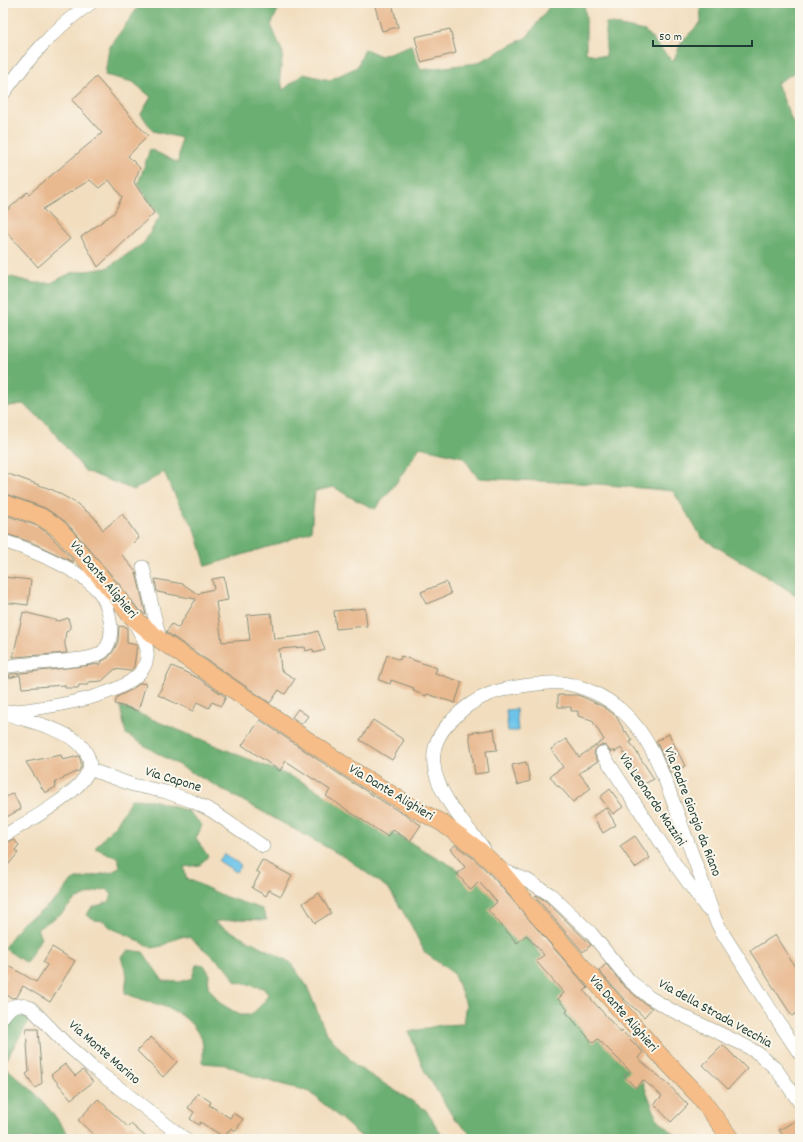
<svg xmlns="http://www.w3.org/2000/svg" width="803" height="1142" font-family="Dekko,sans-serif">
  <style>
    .forest { fill: #6caf72; stroke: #467653 }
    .water { fill: #6dc4ea; stroke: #46808f }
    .building { fill: #e8b88e }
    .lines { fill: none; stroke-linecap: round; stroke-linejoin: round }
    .minor-casing { stroke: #888e7a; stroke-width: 14 }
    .major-casing { stroke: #888e7a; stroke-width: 18 }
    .minor { stroke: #fff; stroke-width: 13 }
    .major { stroke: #f7bd88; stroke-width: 17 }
    .labels { text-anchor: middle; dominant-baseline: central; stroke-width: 4; stroke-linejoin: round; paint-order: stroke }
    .street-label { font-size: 14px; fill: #1f3d34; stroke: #fbf7ec }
  </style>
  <rect width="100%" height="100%" fill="#fbf7ec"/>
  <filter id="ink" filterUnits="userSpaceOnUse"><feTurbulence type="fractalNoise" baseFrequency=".025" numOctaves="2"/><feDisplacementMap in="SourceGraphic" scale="8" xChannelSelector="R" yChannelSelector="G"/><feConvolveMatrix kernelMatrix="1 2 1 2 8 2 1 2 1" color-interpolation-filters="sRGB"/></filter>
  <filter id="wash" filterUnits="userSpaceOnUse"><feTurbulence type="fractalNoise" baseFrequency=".012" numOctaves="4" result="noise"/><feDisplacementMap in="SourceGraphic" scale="16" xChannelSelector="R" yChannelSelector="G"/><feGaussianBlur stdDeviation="0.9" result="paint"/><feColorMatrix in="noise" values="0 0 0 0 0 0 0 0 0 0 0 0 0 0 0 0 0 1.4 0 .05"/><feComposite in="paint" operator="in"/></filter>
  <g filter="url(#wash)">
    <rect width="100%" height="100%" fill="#f2debf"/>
    <path class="forest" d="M141 3H281L271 25 283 53 280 75 283 90 303 74 330 80 357 67 365 49 381 56 411 45 421 70 477 63 527 37 552 3H584L586 19V53L606 57V23L645 31 673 62 682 41 701 22 700 3H800V69L777 83 792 121 800 132V598L782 586 702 538 673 491 598 484 478 478 463 457 420 447 394 486 375 509 348 496 334 487 315 491 311 531 281 543 206 566 195 529 179 504 164 472 134 490 85 471 47 424 23 404 3 407V277H11L34 283H51L71 273 107 268 144 243 160 216 138 185 150 149 178 163 181 138 153 131 141 114 151 97 133 82 105 75 109 48Z
      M120 706 299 780 484 884 614 1045 640 1075 657 1118 679 1139H475L453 1117 424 1070 409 1032 441 1025 463 1024 466 1004 453 973 425 953 411 925 389 889 346 858 155 752 126 734Z
      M131 799 152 800 188 811 202 825 196 839 208 856 200 865 184 867 186 878 226 897 262 909 267 920 238 919 213 922 290 962 307 986 325 1031 356 1066 426 1110 444 1139H364L310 1092 255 1077 227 1065 203 1063C203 1056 204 1048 202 1041 202 1037 198 1034 196 1030 179 1005 151 1005 125 993L127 975 121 957 129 950 143 952 163 981 180 982 192 978 196 965H204L209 973 208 987 220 1003 240 1015H251L264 1002 268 994 263 988 236 982 228 969 189 937 180 936 162 946 152 948 130 936 111 928 104 921 95 920 87 915 91 908 108 902 112 895 107 889 94 892 75 900 62 913 37 929 41 938 26 963 4 948 23 922 39 913 60 896 72 880 112 872 120 867 118 858 95 848 117 823Z
      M16 1008 32 1016 3 1065V1023Z
      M3 1065 34 1092 55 1116 71 1139H5L3 1124Z"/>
    <path class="water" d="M516 709 518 731H508L506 710Z
      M224 854 241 865 236 872 219 861Z"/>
    <g id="blocks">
      <path class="building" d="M374 3H392L398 27 382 31Z
        M450 29 456 53 421 62 415 37Z
        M96 77 148 136 128 156 140 168 134 182 154 213 98 267 81 237 114 213 122 197 109 180 99 188 90 180 43 209 70 239 38 267 3 228V214L27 192 29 194 102 133 72 100Z
        M3 472 53 490 76 503 94 517 103 530 122 514 139 538 122 555 136 572 146 615 137 608 125 591 66 522 45 508 3 493Z
        M3 514 37 526 48 533 74 561 73 562 31 542 3 533Z
        M3 577 31 580 28 605 3 602Z
        M224 577 228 600 216 602 222 642 250 640 247 615 271 613 274 639 302 636 318 631 325 650 314 653 313 649 306 651 305 647 279 649 281 670 295 679 285 694 279 690 270 703 166 632 172 624 178 628 196 599 157 592 155 579 183 584 199 595 201 592 214 589 212 579Z
        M446 582 451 594 426 604 421 592Z
        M365 608 367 626 336 629 334 611Z
        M23 612 59 621 68 618 70 625V628L66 632 65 638V645L67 653 13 657Z
        M119 626 127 627V643L137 645 134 667 130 671 115 669 102 681 88 682V685H79L78 688H65V685L22 688 20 675 9 678 10 674H13L101 664 102 661 108 658 114 650 118 641Z
        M387 655 400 660 401 656 437 668 435 673 462 682 455 703 427 694 426 696 413 691 414 688 391 680 390 684 379 680Z
        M172 666 198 678 226 697 221 706 212 702 209 708 197 702 193 711 158 695Z
        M140 683 146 684 138 711 115 704 117 697 131 690Z
        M558 695H577L583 697 604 707 616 716 625 732 626 731 632 741 630 742 654 779 644 784 621 748 615 752 614 750 611 752 606 746 601 745 597 747 595 750 594 754 598 761 579 773 591 788 573 802 559 786 558 787 550 776 563 767 551 749 566 739 579 757 604 740 592 720 578 716V711H571V707H558Z
        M298 709 308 716 302 724 292 717Z
        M260 720 345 778 421 825 410 841 393 830 388 837 326 796 330 790 286 761 280 771 242 745Z
        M373 720 404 740 392 760 360 740Z
        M494 729 497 750 486 751 489 772 475 774 469 733Z
        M669 734 685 766 671 773 656 741Z
        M61 755 63 760 79 756 81 762V766L79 771 55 782 56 787 45 793 26 762Z
        M526 762 530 781 517 785 512 765Z
        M610 789 623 807 613 814 600 797Z
        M13 793 21 809 3 819V799Z
        M606 808 616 825 603 833 593 816Z
        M635 836 650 858 635 868 620 846Z
        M13 839 19 845 15 850 18 853 3 871V844Z
        M455 845 473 858 489 873 588 988 584 991 621 1033 622 1031 643 1052 638 1058 653 1072V1071L669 1085 688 1105 671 1122 654 1104 662 1096 643 1080 636 1088 624 1076 630 1071 598 1039 593 1043 566 1012 568 1010 558 999 564 993 536 961 544 955 526 935 517 943 488 910 497 902 479 882 471 890 457 874 465 867 450 849Z
        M262 860 292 876 281 896 269 890 266 896 252 888 260 873 256 871Z
        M319 893 331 913 315 923 303 903Z
        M536 895 546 901 591 945 583 952 535 897Z
        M775 935 800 975V1011L792 1016 750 951Z
        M52 947 75 961 50 1002 23 986 17 997 12 998 3 993V983L7 976 3 973V970L6 964 36 982 47 965 43 962Z
        M606 964 624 986 644 1003 652 1008 644 1017 623 998 599 971Z
        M26 1029H38L42 1083 35 1088 26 1074 29 1072Z
        M151 1037 177 1062 163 1077 137 1051Z
        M723 1045 747 1069 728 1089 703 1065Z
        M65 1064 75 1076 83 1070 93 1082 71 1099 51 1075Z
        M198 1093 211 1102 209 1105 230 1118 233 1113 243 1119 236 1131 231 1128 224 1137 200 1122 199 1125 190 1119 194 1112 188 1108Z
        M98 1099 128 1127 131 1124 148 1139H98L78 1120Z
        M800 1118V1139H785L779 1130Z"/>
    </g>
  </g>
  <g filter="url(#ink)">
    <use href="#blocks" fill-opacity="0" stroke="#888e7a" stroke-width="1"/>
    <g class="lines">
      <defs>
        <path id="minor" d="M3 94C28 59 55 27 91 3
          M3 541C32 550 85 571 102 596 108 606 110 617 111 628 111 638 109 649 99 654 91 659 81 659 72 660 49 663 26 663 3 667
          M143 567 160 640
          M8 712C40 708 142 698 147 658 149 645 140 633 134 622
          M602 753 677 867 707 909
          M89 769 133 785 166 792 192 801 212 811 263 846
          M3 836C25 823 81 794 89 769 92 758 83 746 75 740 54 726 27 721 4 713
          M484 849C467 826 437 795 434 765 432 746 439 733 452 720 474 696 498 689 529 685 540 684 551 682 562 683 583 686 605 696 621 710 649 734 662 771 674 804 684 831 693 857 703 883 707 896 711 909 716 921 723 935 733 949 741 962 760 993 779 1024 800 1054
          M498 868 527 880 551 895 591 933 629 980 649 997 673 1011 746 1046 759 1054 776 1069 800 1103
          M3 1017C11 1005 17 1002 31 1008L65 1043 92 1067 185 1139"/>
        <path id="major" d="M3 503 41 517 54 525 60 530 82 555 117 597 130 615 160 640 350 769 412 807 442 823 479 850 499 869 536 914 657 1052 699 1096 731 1139"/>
      </defs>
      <use href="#minor" class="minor-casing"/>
      <use href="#major" class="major-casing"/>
      <use href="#minor" class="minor"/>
      <use href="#major" class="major"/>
    </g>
  </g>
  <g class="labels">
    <g class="street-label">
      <text transform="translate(103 580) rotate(50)">Via Dante Alighieri</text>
      <text transform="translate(173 780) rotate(17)">Via Capone</text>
      <text transform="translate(391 793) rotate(31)">Via Dante Alighieri</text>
      <text transform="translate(652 800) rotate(56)">Via Leonardo Mazzini</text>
      <text transform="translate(692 812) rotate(69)">Via Padre Giorgio da Riano</text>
      <text transform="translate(623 1014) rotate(49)">Via Dante Alighieri</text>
      <text transform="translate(715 1014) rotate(29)">Via della Strada Vecchia</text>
      <text transform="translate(104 1053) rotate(41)">Via Monte Marino</text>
    </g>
  </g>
  <rect width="803" height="1142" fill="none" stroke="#fbf7ec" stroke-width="16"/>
  <path d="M653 40v6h99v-6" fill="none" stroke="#1f3d34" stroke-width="2"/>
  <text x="659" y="40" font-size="12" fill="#1f3d34" stroke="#fbf7ec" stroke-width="3" paint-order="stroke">50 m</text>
</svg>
